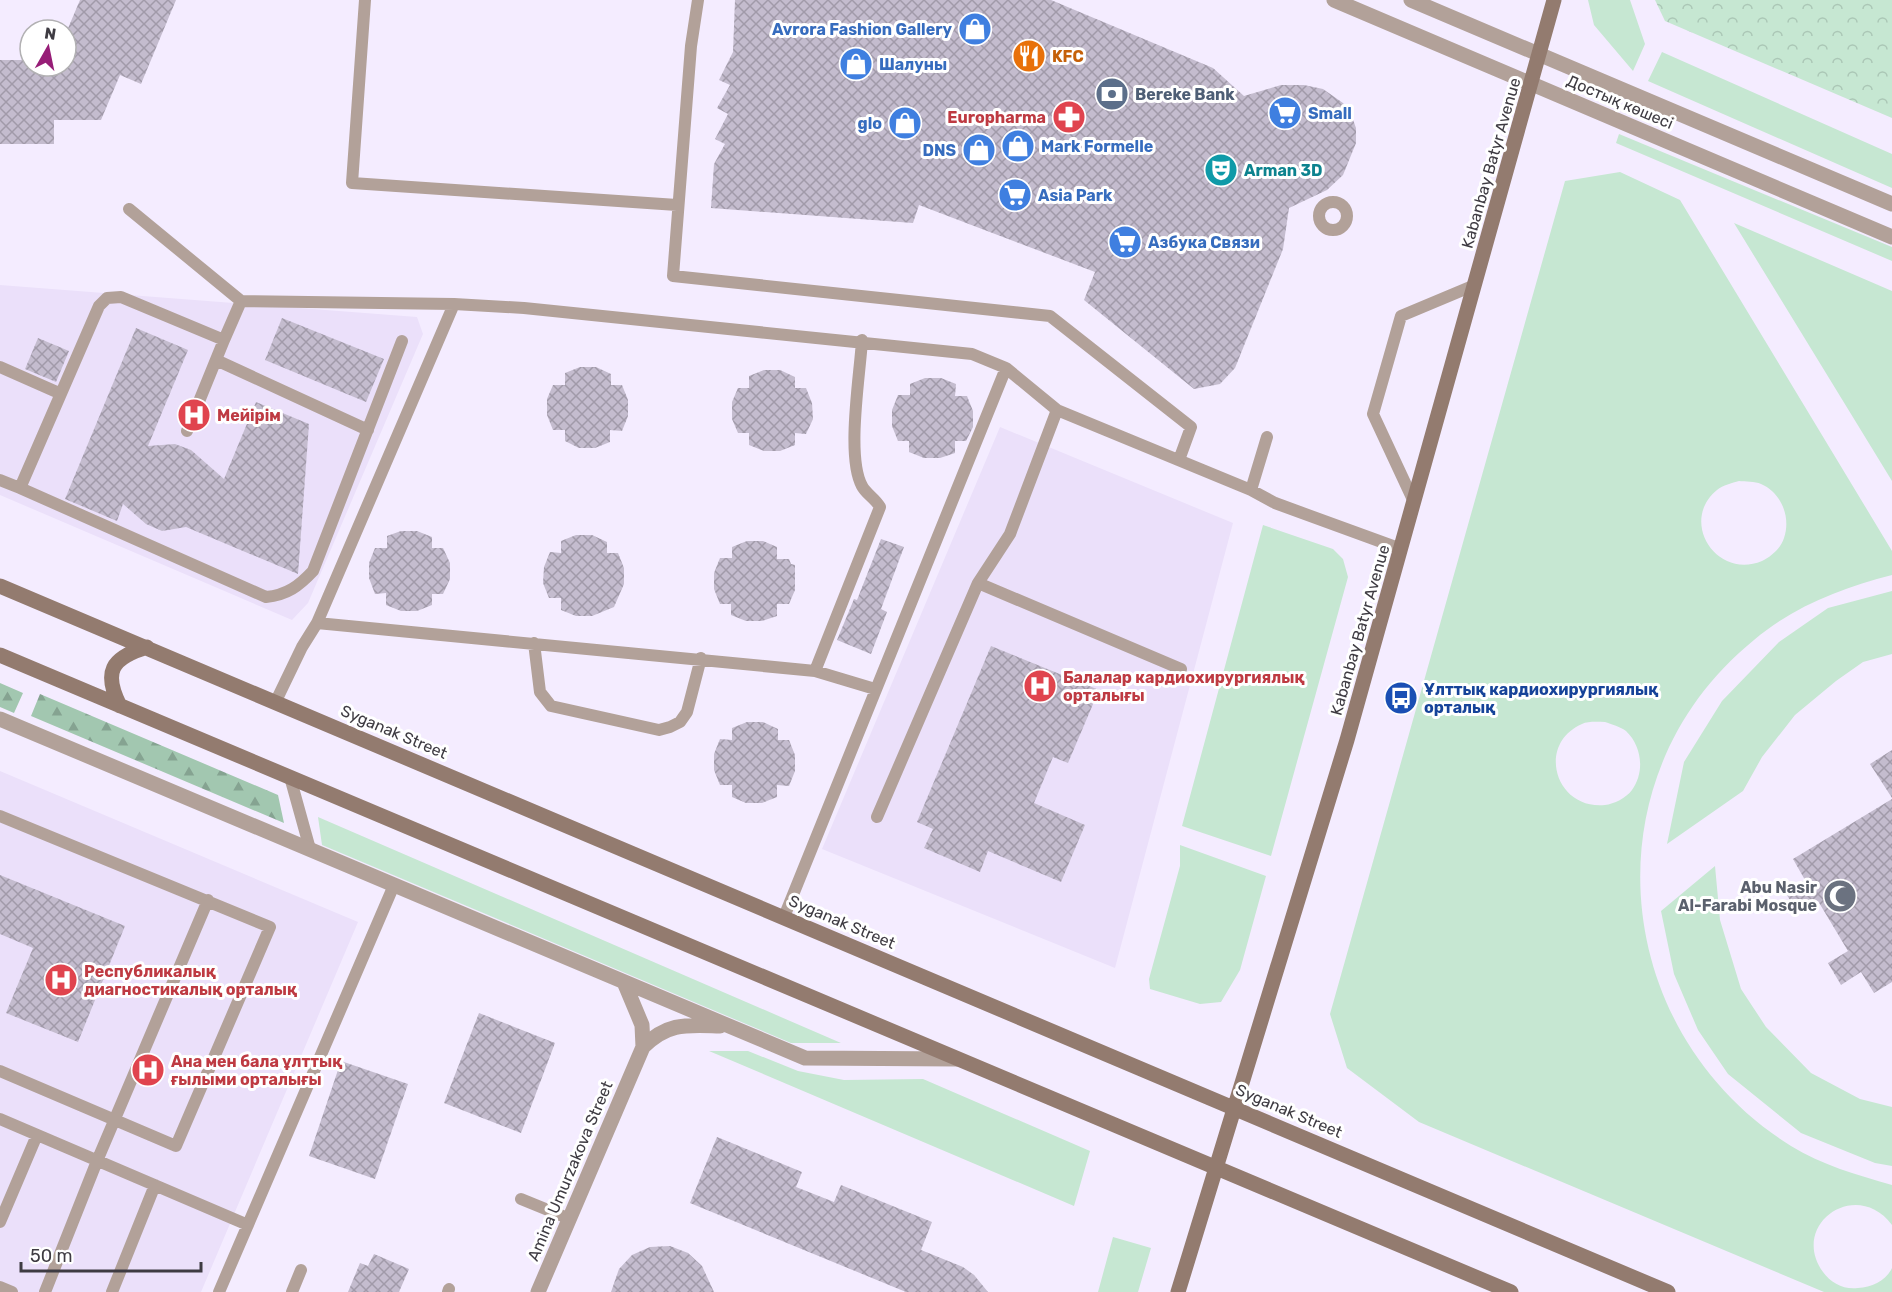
<svg xmlns="http://www.w3.org/2000/svg" width="1892" height="1292" font-family="Rubik,sans-serif">
  <style>
    .built { fill: #ebe0fa }
    .grass { fill: #c6e7d2; fill-rule: evenodd }
    .forest { fill: url(#forest-firs) }
    .park { fill: url(#park-crowns) }
    .building { fill: url(#building-cross-hatch) }
    .lines { fill: none; stroke-linecap: round; stroke-linejoin: round }
    .service { stroke: #b2a199; stroke-width: 12 }
    .minor { stroke: #b2a199; stroke-width: 15 }
    .tertiary { stroke: #b2a199; stroke-width: 15 }
    .secondary { stroke: #937b6f; stroke-width: 15 }
    .labels { text-anchor: middle; dominant-baseline: central; stroke-width: 6; stroke-linejoin: round; paint-order: stroke }
    .shop-label { font-size: 16px; font-weight: bold; fill: #366cbe; stroke: #fff; text-anchor: start }
    .food-label { font-size: 16px; font-weight: bold; fill: #c56008; stroke: #fff; text-anchor: start }
    .service-label { font-size: 16px; font-weight: bold; fill: #4e5e75; stroke: #fff; text-anchor: start }
    .street-label { font-size: 16px; fill: #3e3b42; stroke: #fff }
    .health-label { font-size: 16px; font-weight: bold; fill: #be3a42; stroke: #fff; text-anchor: start }
    .culture-label { font-size: 16px; font-weight: bold; fill: #0d838f; stroke: #fff; text-anchor: start }
    .transit-label { font-size: 16px; font-weight: bold; fill: #164399; stroke: #fff; text-anchor: start }
    .worship-label { font-size: 16px; font-weight: bold; fill: #5b616d; stroke: #fff; text-anchor: end }
  </style>
  <defs>
    <pattern id="forest-firs" width="22" height="20" patternUnits="userSpaceOnUse" patternTransform="scale(1.5)"><rect width="22" height="20" fill="#a2c7b0"/><path d="M5 1l3.5 6h-7zM16 11l3.5 6h-7z" fill="#85a391"/></pattern>
    <pattern id="park-crowns" width="20" height="18" patternUnits="userSpaceOnUse" patternTransform="scale(1.5)"><rect width="20" height="18" fill="#c6e7d2"/><path d="M2 6a3 3 0 1 1 6 0M12 15a3 3 0 1 1 6 0" fill="none" stroke="#abc7b6"/></pattern>
    <pattern id="building-cross-hatch" width="8" height="8" patternUnits="userSpaceOnUse" patternTransform="scale(1.5)"><rect width="8" height="8" fill="#c4bcce"/><path d="M0 0l8 8M0 8l8-8" fill="none" stroke="#a19aa9"/></pattern>
  </defs>
  <rect width="100%" height="100%" fill="#f4ecff"/>
  <path class="built" d="M0 285 417 317 423 334 308 603 292 620 0 495Z
    M1000 427 1233 523 1115 968 822 849Z
    M0 771 358 922 201 1292H0Z"/>
  <path class="grass" d="M1588 0H1630L1645 44 1633 71 1594 25Z
    M1662 52 1892 154V188L1648 81Z
    M1619 134 1892 247V261L1616 143Z
    M1620 172 1680 200 1892 551V575C1842 588 1794 606 1754 640 1585 777 1610 1033 1791 1146 1822 1165 1857 1175 1892 1185V1225C1856 1177 1789 1225 1823 1272 1831 1283 1844 1290 1858 1288 1872 1287 1886 1281 1892 1268V1292H1824L1419 1122 1347 1068 1330 1014 1565 181ZM1739 481C1745 482 1755 481 1761 484 1782 493 1791 518 1784 538 1781 548 1771 557 1762 561 1716 580 1679 521 1717 490 1723 485 1732 483 1739 481ZM1605 722C1611 724 1621 727 1626 731 1642 746 1645 772 1632 790 1626 798 1614 804 1605 805 1555 810 1536 744 1582 724 1588 721 1598 722 1605 722Z
    M1734 223 1892 291V481Z
    M1263 525 1333 549 1343 559 1348 577 1271 856 1182 826Z
    M1892 591V654L1863 662 1836 681 1795 715 1762 757 1743 791 1667 844 1684 762 1722 701 1779 642 1828 608Z
    M318 817 841 1043H791L322 845Z
    M1180 845 1266 876 1240 970 1221 1002 1200 1004 1150 989 1149 979 1180 866Z
    M1715 866 1720 920 1741 989 1766 1027 1811 1073 1860 1099 1892 1107V1166L1875 1163 1801 1133 1728 1074 1698 1030 1674 974 1661 911Z
    M709 1051H748L798 1071 844 1080 923 1079 1090 1151 1074 1206Z
    M1113 1237 1151 1248 1138 1292H1098Z"/>
  <path class="forest" d="M0 683 23 693 14 713 0 707Z
    M40 694 278 795 284 823 31 716Z"/>
  <path class="park" d="M1655 0H1892V118L1665 21Z"/>
  <path class="building" d="M80 0H176L141 84 120 75 101 120H54V144H0V60H30V66H66V33Z
    M735 0H1051L1213 68 1244 96 1281 85H1304L1323 89 1343 103 1351 114 1356 128V143L1343 175 1327 190 1289 208 1283 249 1235 368 1220 384 1194 389 1084 300 1095 272 919 205 913 223 711 208 714 164 725 144 715 139 728 114 717 108 730 85 719 80 733 52Z
    M282 318 384 359 366 402 265 360Z
    M136 328 188 350 148 446 175 444 191 450 224 479 256 402 309 424 298 574 186 527 162 531 146 524 123 504 117 521 65 499Z
    M38 338 69 351 56 382 25 369Z
    M580 367H596L611 374V385H622L628 400V416L622 431 610 430V442L595 448H579L565 441V430H553L547 415V399L553 385H565V373Z
    M764 370H780L795 377V388H806L812 403 813 419 806 434 795 433V445L780 451H764L749 445V433H738L732 419V402L738 388H749V376Z
    M925 378H941L956 384 955 396H967L973 411V427L966 441H955V453L940 458H924L909 452V441H898L892 426V410L898 395H910V384Z
    M401 531H417L432 537V548H443L450 563V579L443 594H432V605L417 611H401L386 605V593L375 594 369 578V563L375 548H387V536Z
    M576 535H592L607 542V553H618L624 568V584L614 607 592 616H576L561 610V598H549L543 583 544 567 550 552 561 553V541Z
    M881 539 904 547 881 609 887 612 871 654 837 640 854 599 857 600Z
    M747 541H763L777 547V559H789L791 564 795 565V590L789 604H777V616L762 621H746L731 615V604H720L714 589V573L720 558H732V547Z
    M991 646 1099 690 1068 763 1053 757 1034 803 1085 825 1061 882 988 851 980 872 924 848 933 829 917 822Z
    M747 722H763L778 729V740H789L795 755V771L789 786 777 785V797L762 803H746L732 797V785H720L714 770V754L720 739 732 740V728Z
    M1892 750V798L1870 764Z
    M1892 799V982L1874 993 1861 972 1841 985 1828 963 1848 951 1818 901 1798 913 1785 892 1805 880 1793 859Z
    M0 875 125 926 78 1042 6 1013 33 948 0 934Z
    M479 1013 555 1043 521 1133 444 1103Z
    M341 1061 408 1084 375 1179 309 1156Z
    M717 1137 802 1172 796 1187 834 1202 841 1185 932 1222 921 1250 963 1267 974 1275 988 1292H906L690 1203Z
    M670 1246 688 1253 702 1266 714 1292H611L619 1269 632 1255 650 1247Z
    M374 1254 409 1269 399 1292H348L360 1263 368 1266Z"/>
  <g class="lines">
    <path class="service" d="M365 0 352 183 677 205
      M698 0 691 46 673 276 1050 316 1191 427 1179 460
      M1319 216a14 14 0 1 1 28 0a14 14 0 1 1-28 0Z
      M129 209 241 301
      M402 341 313 571C299 586 287 595 266 597L20 488 99 306 107 298 121 297 224 340 241 301 454 304 524 308 972 354 1006 368 1057 410 1251 490 1275 503 1401 549
      M216 360 368 430
      M0 367 59 393
      M187 431 224 340
      M0 480 20 488
      M1251 490 1267 437
      M1414 502 1373 414 1401 316 1475 285
      M978 583 1181 669
      M317 623 815 671 875 689
      M534 643 540 692 551 706 659 730 670 727 680 722 687 712 701 658
      M815 671 880 507C875 498 866 494 862 486 846 457 860 375 862 340
      M276 701 302 647 317 623 454 304
      M290 777 310 849
      M0 816 270 927 176 1146 0 1071
      M877 817 978 583 1010 534 1057 410
      M784 917 1006 368
      M0 1119 248 1225
      M521 1199 570 1219
      M0 1222 37 1135
      M0 1287 12 1292
      M45 1292 97 1161 208 900
      M112 1292 155 1185
      M219 1292 394 885
      M292 1292 301 1270
      M448 1292 449 1289"/>
    <path class="minor" d="M0 719 805 1058 957 1059
      M624 982 642 1025 643 1047
      M538 1292 643 1047C668 1022 687 1025 720 1026"/>
    <path class="tertiary" d="M1334 0 1892 237
      M1411 0 1892 204"/>
    <path class="secondary" d="M0 586 1668 1292
      M0 655 1511 1292
      M120 706C103 672 111 658 147 647
      M1178 1292 1347 740 1554 0"/>
  </g>
  <defs>
    <symbol id="shop-disc" viewBox="-11 -11 22 22"><circle r="9.5" fill="#3f7fe0" stroke="#fff"/><path d="M-5-2.5h2.3a2.7 3.5 0 0 1 5.4 0H5L5.5 6h-11ZM-1.5-2.5h3a1.5 2.3 0 0 0-3 0Z" fill="#fff"/></symbol>
    <symbol id="restaurant-disc" viewBox="-11 -11 22 22"><circle r="9.5" fill="#e8710a" stroke="#fff"/><path d="M-5-6h1v4h1v-4h1v4h1v-4h1v5L-1.5 .5V6h-2V.5L-5-1ZM5-6V6H3V1.5H1.5Q1.5-4 5-6Z" fill="#fff"/></symbol>
    <symbol id="bank-disc" viewBox="-11 -11 22 22"><circle r="9.5" fill="#5c6f8a" stroke="#fff"/><path d="M-6-4H6V4H-6ZM0-2.3a2.3 2.3 0 1 0 0 4.6a2.3 2.3 0 1 0 0-4.6Z" fill="#fff"/></symbol>
    <symbol id="supermarket-disc" viewBox="-11 -11 22 22"><circle r="9.5" fill="#3f7fe0" stroke="#fff"/><path d="M-6-5.5h2.5l.6 2H6L4.5 2H-2.5L-4.4-4H-6ZM-1.5 3.2a1.3 1.3 0 1 0 .1 0ZM3 3.2a1.3 1.3 0 1 0 .1 0Z" fill="#fff"/></symbol>
    <symbol id="pharmacy-disc" viewBox="-11 -11 22 22"><circle r="9.5" fill="#e0444e" stroke="#fff"/><path d="M-2-6h4v4h4v4h-4v4h-4v-4h-4v-4h4Z" fill="#fff"/></symbol>
    <symbol id="theatre-disc" viewBox="-11 -11 22 22"><circle r="9.5" fill="#0f9aa8" stroke="#fff"/><path d="M-5-5.5Q0-4 5-5.5V0Q5 5 0 6Q-5 5-5 0ZM-3.3-2.5H-1v1.5H-3.3ZM1-2.5H3.3v1.5H1ZM-2.8 1Q0 5.5 2.8 1Z" fill="#fff"/></symbol>
    <symbol id="hospital-disc" viewBox="-11 -11 22 22"><circle r="9.5" fill="#e0444e" stroke="#fff"/><path d="M-5-5h3v3.5h4V-5h3V5h-3V1.5h-4V5h-3Z" fill="#fff"/></symbol>
    <symbol id="bus-disc" viewBox="-11 -11 22 22"><circle r="9.5" fill="#1a4fb4" stroke="#fff"/><path d="M-5-6H5V4H4V6H2V4H-2V6H-4V4H-5ZM-3.5-4V0h7V-4ZM-3.5 1.2v1.5H-2V1.2ZM2 1.2v1.5H3.5V1.2Z" fill="#fff"/></symbol>
    <symbol id="mosque-disc" viewBox="-11 -11 22 22"><circle r="9.5" fill="#6b7280" stroke="#fff"/><path d="M3.5-4.9A6 6 0 1 0 3.5 4.9A5 5 0 1 1 3.5-4.9Z" fill="#fff"/></symbol>
  </defs>
  <g fill-rule="evenodd">
    <use href="#shop-disc" x="956" y="10" width="38" height="38"/>
    <use href="#restaurant-disc" x="1010" y="37" width="38" height="38"/>
    <use href="#shop-disc" x="837" y="45" width="38" height="38"/>
    <use href="#bank-disc" x="1093" y="75" width="38" height="38"/>
    <use href="#supermarket-disc" x="1266" y="94" width="38" height="38"/>
    <use href="#pharmacy-disc" x="1050" y="98" width="38" height="38"/>
    <use href="#shop-disc" x="886" y="104" width="38" height="38"/>
    <use href="#shop-disc" x="999" y="127" width="38" height="38"/>
    <use href="#shop-disc" x="960" y="131" width="38" height="38"/>
    <use href="#theatre-disc" x="1202" y="151" width="38" height="38"/>
    <use href="#supermarket-disc" x="996" y="176" width="38" height="38"/>
    <use href="#supermarket-disc" x="1106" y="223" width="38" height="38"/>
    <use href="#hospital-disc" x="175" y="396" width="38" height="38"/>
    <use href="#hospital-disc" x="1021" y="667" width="38" height="38"/>
    <use href="#bus-disc" x="1382" y="679" width="38" height="38"/>
    <use href="#mosque-disc" x="1821" y="877" width="38" height="38"/>
    <use href="#hospital-disc" x="42" y="961" width="38" height="38"/>
    <use href="#hospital-disc" x="129" y="1051" width="38" height="38"/>
  </g>
  <g class="labels">
    <g class="shop-label">
      <text x="952" y="29" text-anchor="end">Avrora Fashion Gallery</text>
      <text x="879" y="64">Шалуны</text>
      <text x="1308" y="113">Small</text>
      <text x="882" y="123" text-anchor="end">glo</text>
      <text x="1041" y="146">Mark Formelle</text>
      <text x="956" y="150" text-anchor="end">DNS</text>
      <text x="1038" y="195">Asia Park</text>
      <text x="1148" y="242">Азбука Связи</text>
    </g>
    <g class="food-label">
      <text x="1052" y="56">KFC</text>
    </g>
    <g class="service-label">
      <text x="1135" y="94">Bereke Bank</text>
    </g>
    <g class="street-label">
      <text transform="translate(1620 102) rotate(23)">Достық көшесі</text>
      <text transform="translate(1491 163) rotate(-74)">Kabanbay Batyr Avenue</text>
      <text transform="translate(1360 630) rotate(-74)">Kabanbay Batyr Avenue</text>
      <text transform="translate(394 732) rotate(23)">Syganak Street</text>
      <text transform="translate(842 922) rotate(23)">Syganak Street</text>
      <text transform="translate(1289 1111) rotate(23)">Syganak Street</text>
      <text transform="translate(570 1171) rotate(-67)">Amina Umurzakova Street</text>
    </g>
    <g class="health-label">
      <text x="1046" y="117" text-anchor="end">Europharma</text>
      <text x="217" y="415">Мейірім</text>
      <text x="1063" y="677">Балалар кардиохирургиялық<tspan x="1063" dy="18">орталығы</tspan></text>
      <text x="84" y="971">Республикалық<tspan x="84" dy="18">диагностикалық орталық</tspan></text>
      <text x="171" y="1061">Ана мен бала ұлттық<tspan x="171" dy="18">ғылыми орталығы</tspan></text>
    </g>
    <g class="culture-label">
      <text x="1244" y="170">Arman 3D</text>
    </g>
    <g class="transit-label">
      <text x="1424" y="689">Ұлттық кардиохирургиялық<tspan x="1424" dy="18">орталық</tspan></text>
    </g>
    <g class="worship-label">
      <text x="1817" y="887">Abu Nasir<tspan x="1817" dy="18">Al-Farabi Mosque</tspan></text>
    </g>
  </g>
  <g transform="translate(48 48) rotate(9)"><circle r="28" fill="#ffffff" stroke="#b2b1b3" stroke-width="1.5"/>
  <path d="M0-4.5L10 22L0 15L-10 22Z" fill="#971d77"/>
  <text y="-9" font-size="16" font-weight="bold" text-anchor="middle" fill="#3e3b42">N</text>
  </g>
  <path d="M21 1262v9h180v-9" fill="none" stroke="#3e3b42" stroke-width="3"/>
  <text x="30" y="1262" font-size="18" fill="#3e3b42" stroke="#ffffff" stroke-width="4.5" paint-order="stroke">50 m</text>
</svg>
